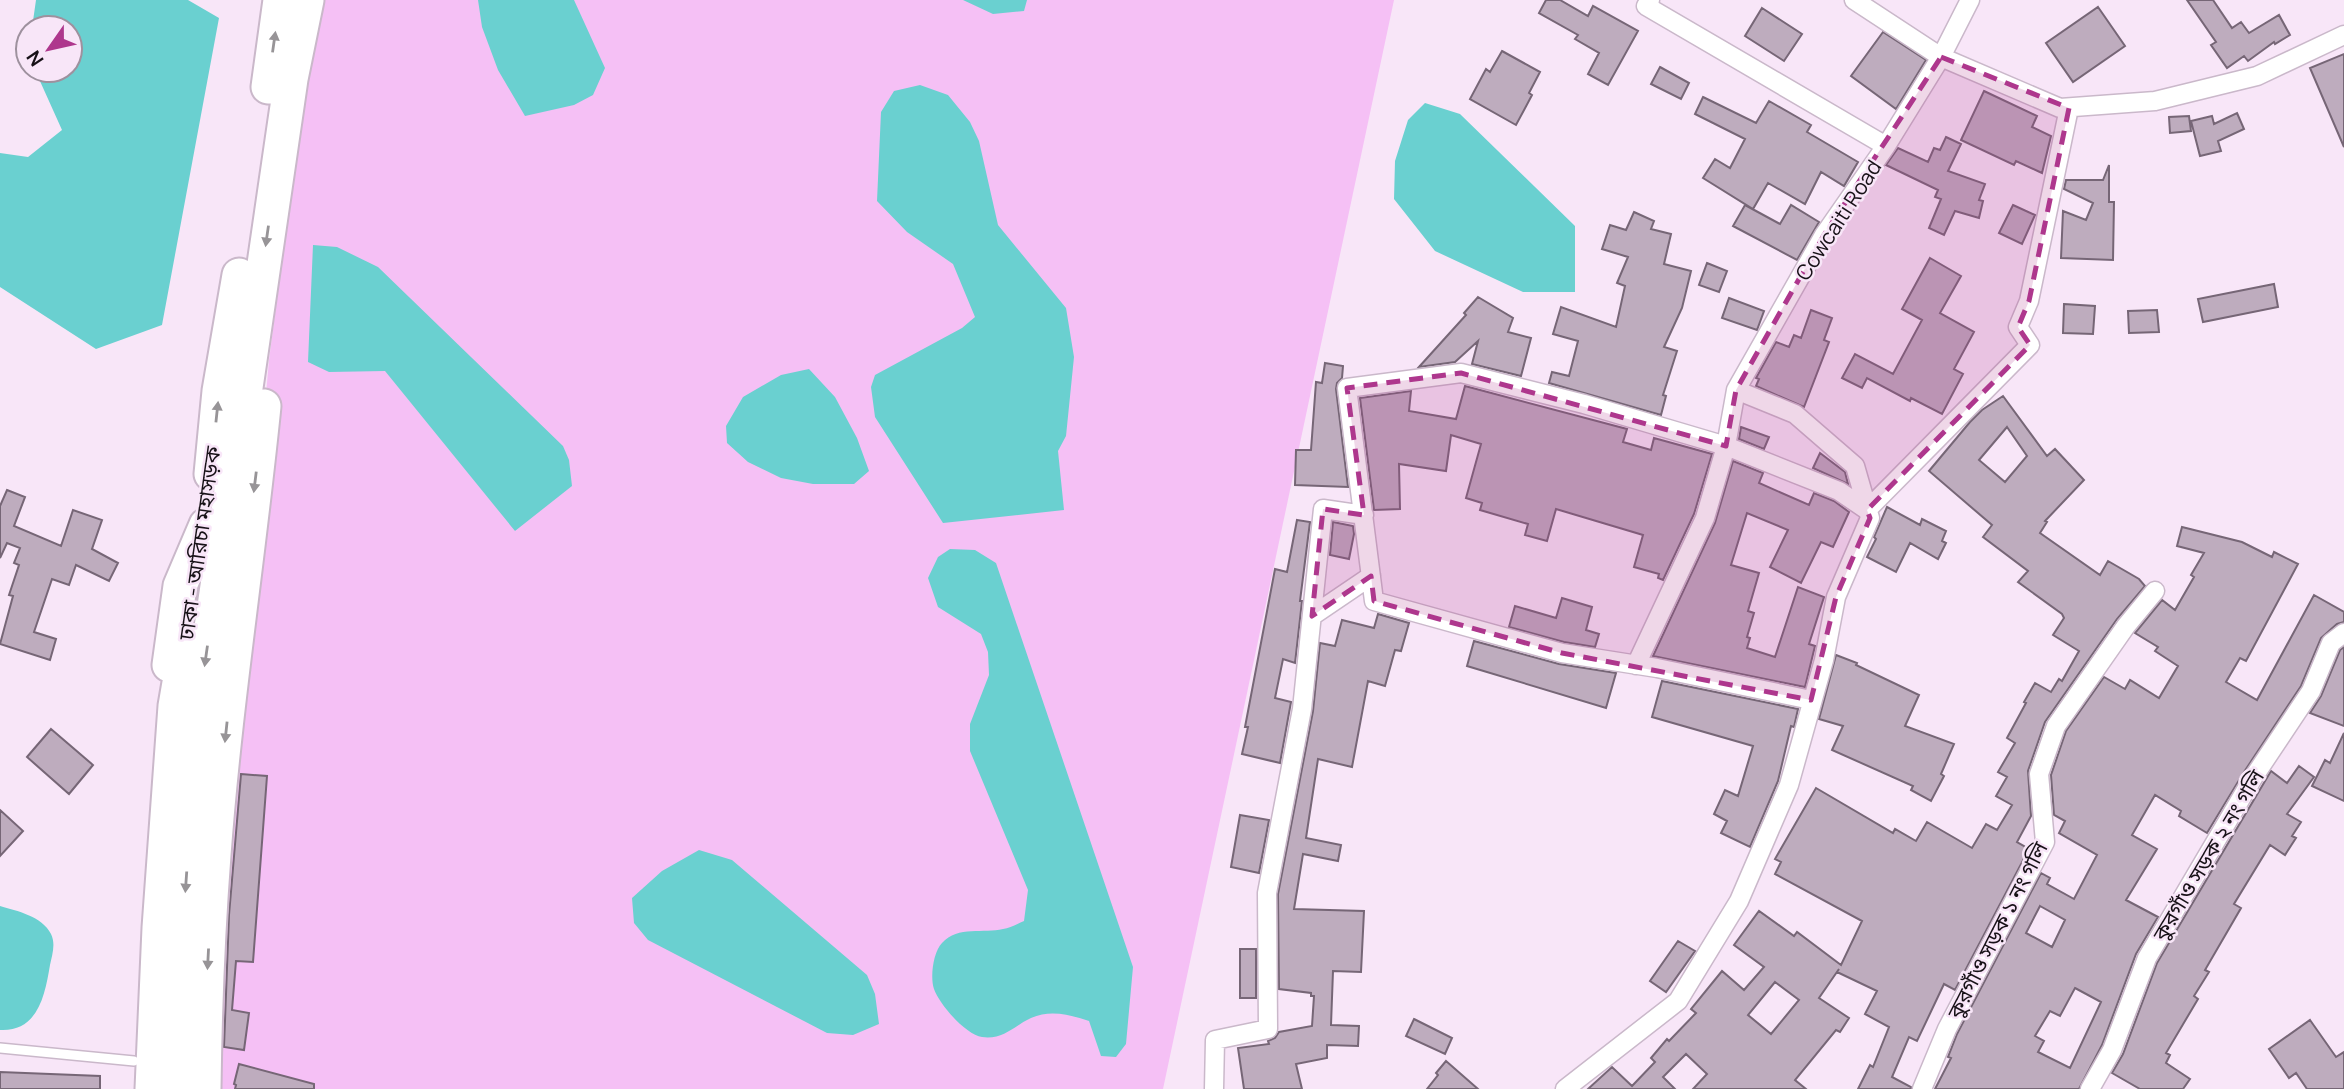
<svg xmlns="http://www.w3.org/2000/svg" width="2344" height="1089" font-family="Manrope,'Noto Sans Bengali',sans-serif">
  <style>
    .green { fill: #f5c0f5 }
    .water { fill: #6ad0d0 }
    .building { fill: #beacbe; stroke: #766676; stroke-width: 2; fill-rule: evenodd }
    .lines { fill: none; stroke-linecap: round; stroke-linejoin: round }
    .lane-casing { stroke: #cab8ca; stroke-width: 12 }
    .street-casing { stroke: #cab8ca; stroke-width: 21 }
    .highway-casing { stroke: #cab8ca; stroke-width: 37 }
    .lane { stroke: #fff; stroke-width: 9 }
    .street { stroke: #fff; stroke-width: 18 }
    .highway { stroke: #fff; stroke-width: 33 }
    .oneway { fill: #979497 }
    .marked { fill: #ae378d; fill-opacity: 0.2; stroke: #ae378d; stroke-width: 5; stroke-dasharray: 14 9; stroke-linejoin: round }
    .labels { text-anchor: middle; dominant-baseline: central; stroke-width: 5; stroke-linejoin: round; paint-order: stroke }
    .street-label { font-size: 21px; fill: #171117; stroke: #f8e6f8 }
  </style>
  <rect width="100%" height="100%" fill="#f8e6f8"/>
  <path class="green" d="M316 0H1394L1163 1089H206L269 360Z"/>
  <path class="water" d="M36 0H188L219 18 162 325 96 349 0 287V153L28 157 62 130 35 70H70V28H32Z
    M478 0H574L605 68 593 95 574 105 525 116 498 70 482 27Z
    M963 0H1027L1024 11 993 14Z
    M920 85 948 95 970 122 979 141 998 225 1066 308 1074 357 1066 436 1058 451 1064 510 943 523 875 417 871 387 875 375 962 328 975 317 953 264 907 232 877 201 881 112 894 91Z
    M1425 103 1460 114 1575 226V292H1523L1435 251 1394 199 1395 161 1408 120Z
    M313 245 337 247 378 267 563 446 569 460 572 486 515 531 385 371 329 372 308 362Z
    M809 369 835 397 857 438 869 471 854 484H813L781 478 748 462 727 443 726 426 743 397 781 375Z
    M950 549 975 550 996 563 1133 967 1126 1044 1116 1057 1101 1056 1089 1021C1070 1015 1051 1009 1031 1018 1015 1025 1004 1040 982 1037 966 1035 939 1004 934 989 930 978 933 952 942 943 958 925 984 934 1003 929 1010 928 1017 924 1024 921L1028 890 970 751V724L989 675 988 652 981 634 938 607 928 578 938 557Z
    M699 850 732 860 867 975 875 994 879 1024 853 1035 827 1033 648 940 634 923 632 898 662 871Z
    M0 906C17 911 42 916 51 934 56 944 52 955 50 965 45 995 38 1032 0 1030Z"/>
  <path class="building" d="M1546 0H1560L1588 16 1593 6 1638 31 1608 85 1588 74 1599 53 1575 39 1578 35 1539 13Z
    M2187 0H2213L2232 28 2241 22 2249 33 2279 15 2290 35 2275 44 2274 42 2248 61 2244 56 2227 68 2211 45 2216 42Z
    M2098 7 2125 46 2073 82 2046 43Z
    M1762 8 1802 34 1784 61 1745 36Z
    M1883 32 1926 60 1896 109 1851 76Z
    M1502 51 1540 72 1529 93 1532 95 1516 125 1470 99 1486 69 1490 72Z
    M2344 54V147L2310 68Z
    M1660 67 1689 83 1681 99 1651 84Z
    M1984 91 2037 116 2032 127 2051 136 2042 173 2016 161 2014 165 1961 140Z
    M1703 97 1756 123 1769 101 1811 125 1807 132 1858 162 1844 186 1821 172 1805 204 1768 183 1753 209 1703 178 1715 159 1730 168 1745 139 1695 114Z
    M2237 113 2244 129 2218 141 2221 151 2200 156 2191 121 2212 116 2214 124Z
    M2189 116 2191 131 2170 133 2169 117Z
    M1946 137 1961 144 1948 171 1985 184 1979 200 1983 201 1979 218 1955 211 1944 235 1929 228 1941 199 1935 197 1938 190 1886 165 1898 148 1928 162 1934 148 1940 150Z
    M2109 165V202H2114L2113 260 2061 258 2063 211 2086 220 2093 203 2064 189 2066 180H2103Z
    M1745 205 1780 224 1791 205 1819 222 1797 260 1733 226Z
    M2013 205 2035 215 2022 244 1999 233Z
    M1634 212 1654 221 1651 229 1671 234 1664 264 1691 271 1682 308 1664 347 1677 351 1663 395 1666 396 1661 415 1549 383 1552 372 1569 376 1578 341 1553 334 1561 307 1616 327 1625 286 1617 283 1628 257 1602 249 1610 225 1626 230Z
    M1930 258 1961 276 1940 313 1974 332 1954 369 1963 374 1942 414 1911 398 1910 401 1867 378 1862 388 1842 378 1855 354 1893 374 1922 320 1902 309Z
    M1707 263 1727 271 1719 292 1699 285Z
    M2274 284 2278 307 2203 322 2198 299Z
    M1478 297 1513 318 1508 332 1531 338 1521 376 1472 364 1478 341 1455 362 1419 367 1466 315 1464 313Z
    M1729 298 1764 311 1757 330 1722 318Z
    M2064 304 2095 306 2093 334 2063 333Z
    M1811 310 1832 318 1824 340 1829 342 1804 407 1756 386 1759 379 1756 378 1776 342 1789 347 1794 335 1801 338Z
    M2157 310 2159 332 2129 333 2128 311Z
    M1325 363 1343 366 1342 378 1337 383 1336 389 1348 487 1295 485 1296 450H1311L1316 382 1322 383Z
    M1465 386 1627 429 1623 442 1651 450 1654 438 1712 454 1694 514 1663 580 1658 578 1659 574 1634 567 1643 535 1556 509 1547 541 1525 535 1528 524 1480 510 1482 503 1466 498 1481 444 1451 435 1446 471 1399 464 1400 509 1374 510 1360 398 1411 391 1409 411 1456 419Z
    M2003 396 2047 456 2055 449 2084 480 2045 521 2047 522 2040 533 2100 575 2108 561 2139 579 2145 586 2117 619 2045 722 2028 771 2031 816 2017 842 2029 849 1955 990 1944 984 1917 1041 1909 1037 1892 1077 1911 1087V1089H1858L1870 1065 1873 1067 1889 1027 1865 1014 1877 991 1837 972 1839 969 1819 998 1849 1018 1840 1032 1836 1030 1795 1080 1806 1089H1693L1707 1074 1686 1054 1663 1077 1675 1089H1588L1612 1067 1632 1086 1655 1062 1651 1058 1667 1039 1669 1041 1696 1013 1691 1009 1722 971 1744 990 1764 967 1734 945 1759 911 1794 936 1797 932 1841 965 1862 921 1775 874 1781 862 1775 859 1816 788 1893 833 1895 829 1916 841 1927 822 1972 848 1986 824 1997 830 2012 805 1996 796 2007 777 1998 772 2015 743 2007 738 2026 703 2024 702 2035 683 2051 692 2059 679 2062 681 2079 651 2053 635 2064 618 2062 614 2018 582 2028 571 1983 537 1992 525 1929 471 1970 422 1982 410ZM2007 427 2027 456 2005 482 1979 460ZM1775 982 1799 1000 1771 1034 1748 1015Z
    M1741 427 1769 437 1764 449 1739 439Z
    M1820 453 1845 472 1848 484 1813 468Z
    M1733 461 1763 473 1759 483 1809 505 1814 493 1834 501 1849 512 1833 547 1821 542 1801 583 1770 567 1788 530 1747 513 1731 565 1759 573 1748 611 1754 613 1747 637 1750 638 1747 648 1775 657 1798 587 1824 597 1809 644 1815 646 1805 687 1653 656 1715 523Z
    M7 490 25 497 14 526 61 546 73 510 102 520 92 549 118 563 109 581 76 565 69 585 52 579 34 632 56 639 50 660 0 644 13 596 9 595 19 565 14 563 20 548 7 543 0 558V506Z
    M1887 507 1920 525 1922 519 1946 531 1942 541 1946 543 1938 559 1910 543 1896 572 1867 557 1876 539 1874 537Z
    M1297 520 1310 522 1300 601H1302L1295 663 1283 659 1275 698 1291 702 1280 763 1242 754 1248 727H1245L1275 569 1287 572Z
    M1333 522 1353 526 1354 534 1349 559 1330 555Z
    M2182 527 2242 542 2272 557 2274 552 2298 564 2246 661 2240 658 2226 682 2257 700 2314 595 2344 612V622L2337 624 2321 638 2301 686 2244 772 2207 833 2179 816 2181 811 2155 795 2132 835 2157 849 2126 900 2158 917 2136 954 2102 1045 2079 1089H1935L1951 1058 1948 1057 1957 1034 2041 873 2050 878 2047 884 2074 899 2097 855 2059 833 2065 821 2054 815 2051 775 2066 731 2104 677 2125 689 2130 680 2159 698 2178 666 2155 651 2158 647 2135 633 2162 600 2175 610 2194 577 2191 575 2204 553 2177 546ZM2040 906 2065 920 2052 947 2026 933ZM2075 988 2101 1002 2070 1068 2038 1052 2044 1041 2035 1036 2050 1011 2060 1016Z
    M1562 598 1592 607 1586 630 1599 634 1595 647 1564 642 1509 627 1515 606 1556 618Z
    M1378 614 1409 623 1401 651 1395 650 1385 686 1368 681 1352 767 1318 759 1306 838 1341 845 1338 861 1303 854 1294 909 1364 911 1361 972 1333 971 1331 1025 1359 1026 1358 1046 1327 1045V1058L1296 1064 1302 1089H1244L1238 1048 1269 1044 1268 1041 1275 1038 1279 1032 1312 1026 1314 996H1311V993L1279 989 1278 894 1313 711 1320 643 1335 646 1342 620 1374 628Z
    M1474 641 1559 664 1616 673 1606 708 1467 666Z
    M2344 647V726L2310 713 2321 696 2340 650Z
    M1836 655 1857 663 1856 665 1919 695 1905 726 1954 744 1941 774 1944 776 1931 801 1911 790 1913 786 1832 750 1843 726 1819 719Z
    M1662 681 1798 709 1794 727 1791 726 1778 781 1750 847 1721 833 1727 821 1714 814 1725 790 1738 796 1753 746 1652 717Z
    M51 729 93 765 69 794 27 757Z
    M2344 733V801L2312 786 2325 760 2330 763Z
    M2299 766 2314 777 2287 814 2301 822 2292 836 2296 838 2285 855 2270 845 2234 904 2241 908 2205 970 2209 972 2194 996 2198 999 2166 1053 2170 1055 2166 1063 2190 1079 2183 1089H2140L2112 1073 2123 1054 2157 963 2271 771 2287 783Z
    M241 774 267 776 253 962 236 961 232 1010 249 1013 244 1050 224 1047 229 915Z
    M0 810 23 831 0 856Z
    M1240 815 1269 820 1259 873 1231 867Z
    M1678 941 1695 951 1666 992 1650 981Z
    M1240 949H1256V998H1240Z
    M1414 1019 1452 1038 1445 1054 1406 1036Z
    M2310 1020 2336 1057 2344 1052V1089H2307L2296 1073 2289 1078 2269 1049Z
    M1446 1061 1478 1089H1427L1438 1075 1436 1073Z
    M239 1064 314 1084V1089H235L236 1085 234 1084Z
    M0 1072 100 1076V1089H0Z"/>
  <g class="lines">
    <defs>
      <path id="lane" d="M0 1048 134 1061"/>
      <path id="street" d="M1854 0 1941 57 2060 108 2155 101 2257 76 2344 35
        M1886 146 1941 57 1970 0
        M1312 616 1371 576
        M1636 665 1705 518 1726 446 1736 390 1824 235 1886 146 1646 6 1650 0
        M1811 700 1657 668 1562 653 1374 601 1347 388 1461 373 1584 404 1726 446 1839 491 1867 510 2030 345 2018 327 2029 301 2069 108
        M1214 1089 1215 1040 1268 1029 1267 893 1302 709 1323 509 1364 515
        M1565 1089 1678 1001 1739 901 1789 785 1824 660 1836 597 1870 518 1855 466 1795 414 1736 390
        M1922 1089 1947 1029 2045 842 2039 774 2056 726 2126 626 2155 591
        M2090 1089 2112 1050 2147 958 2253 778 2311 691 2331 643 2344 633"/>
      <path id="highway" d="M268 87 280 0
        M211 474 219 391 239 275
        M169 665 180 586 206 525
        M152 1089 159 928 175 706 186 642
        M178 1089 183 922 201 696 291 79 307 0
        M204 1089C205 1011 208 933 214 855 225 705 249 556 264 406"/>
    </defs>
    <use href="#lane" class="lane-casing"/>
    <use href="#street" class="street-casing"/>
    <use href="#highway" class="highway-casing"/>
    <use href="#lane" class="lane"/>
    <use href="#street" class="street"/>
    <use href="#highway" class="highway"/>
  </g>
  <defs><path id="oneway-solid" d="M-6-.8H1V-3.2L6.5 0L1 3.2V.8H-6Z" transform="scale(1.75)"/></defs>
  <g class="oneway">
    <use href="#oneway-solid" transform="translate(274 42) rotate(-82)"/>
    <use href="#oneway-solid" transform="translate(267 236) rotate(98)"/>
    <use href="#oneway-solid" transform="translate(217 412) rotate(-84)"/>
    <use href="#oneway-solid" transform="translate(255 482) rotate(97)"/>
    <use href="#oneway-solid" transform="translate(206 656) rotate(98)"/>
    <use href="#oneway-solid" transform="translate(226 732) rotate(96)"/>
    <use href="#oneway-solid" transform="translate(186 882) rotate(94)"/>
    <use href="#oneway-solid" transform="translate(208 959) rotate(93)"/>
  </g>
  <path class="marked" d="M1941 57 2069 108 2029 301 2018 327 2030 345 1867 510 1870 518 1836 597 1811 700 1562 653 1374 601 1371 576 1312 616 1323 509 1364 515 1347 388 1461 373 1726 446 1736 390 1824 235Z"/>
  <g class="labels">
    <g class="street-label">
      <text transform="translate(1838 220) rotate(-57)">Cowcaiti Road</text>
      <text transform="translate(199 543) rotate(-82)">ঢাকা - আরিচা মহাসড়ক</text>
      <text transform="translate(2208 855) rotate(-59)">কুরগাঁও সড়ক ২ নং গলি</text>
      <text transform="translate(1997 930) rotate(-63)">কুরগাঁও সড়ক ১ নং গলি</text>
    </g>
  </g>
  <g transform="translate(49 49) rotate(236)"><circle r="33" fill="#f8e6f8" stroke="#9e919e" stroke-width="2"/>
  <path d="M0-5L12 26L0 18L-12 26Z" fill="#ae378d"/>
  <text y="-10" font-size="19" font-weight="bold" text-anchor="middle" fill="#171117">N</text>
  </g>
</svg>
